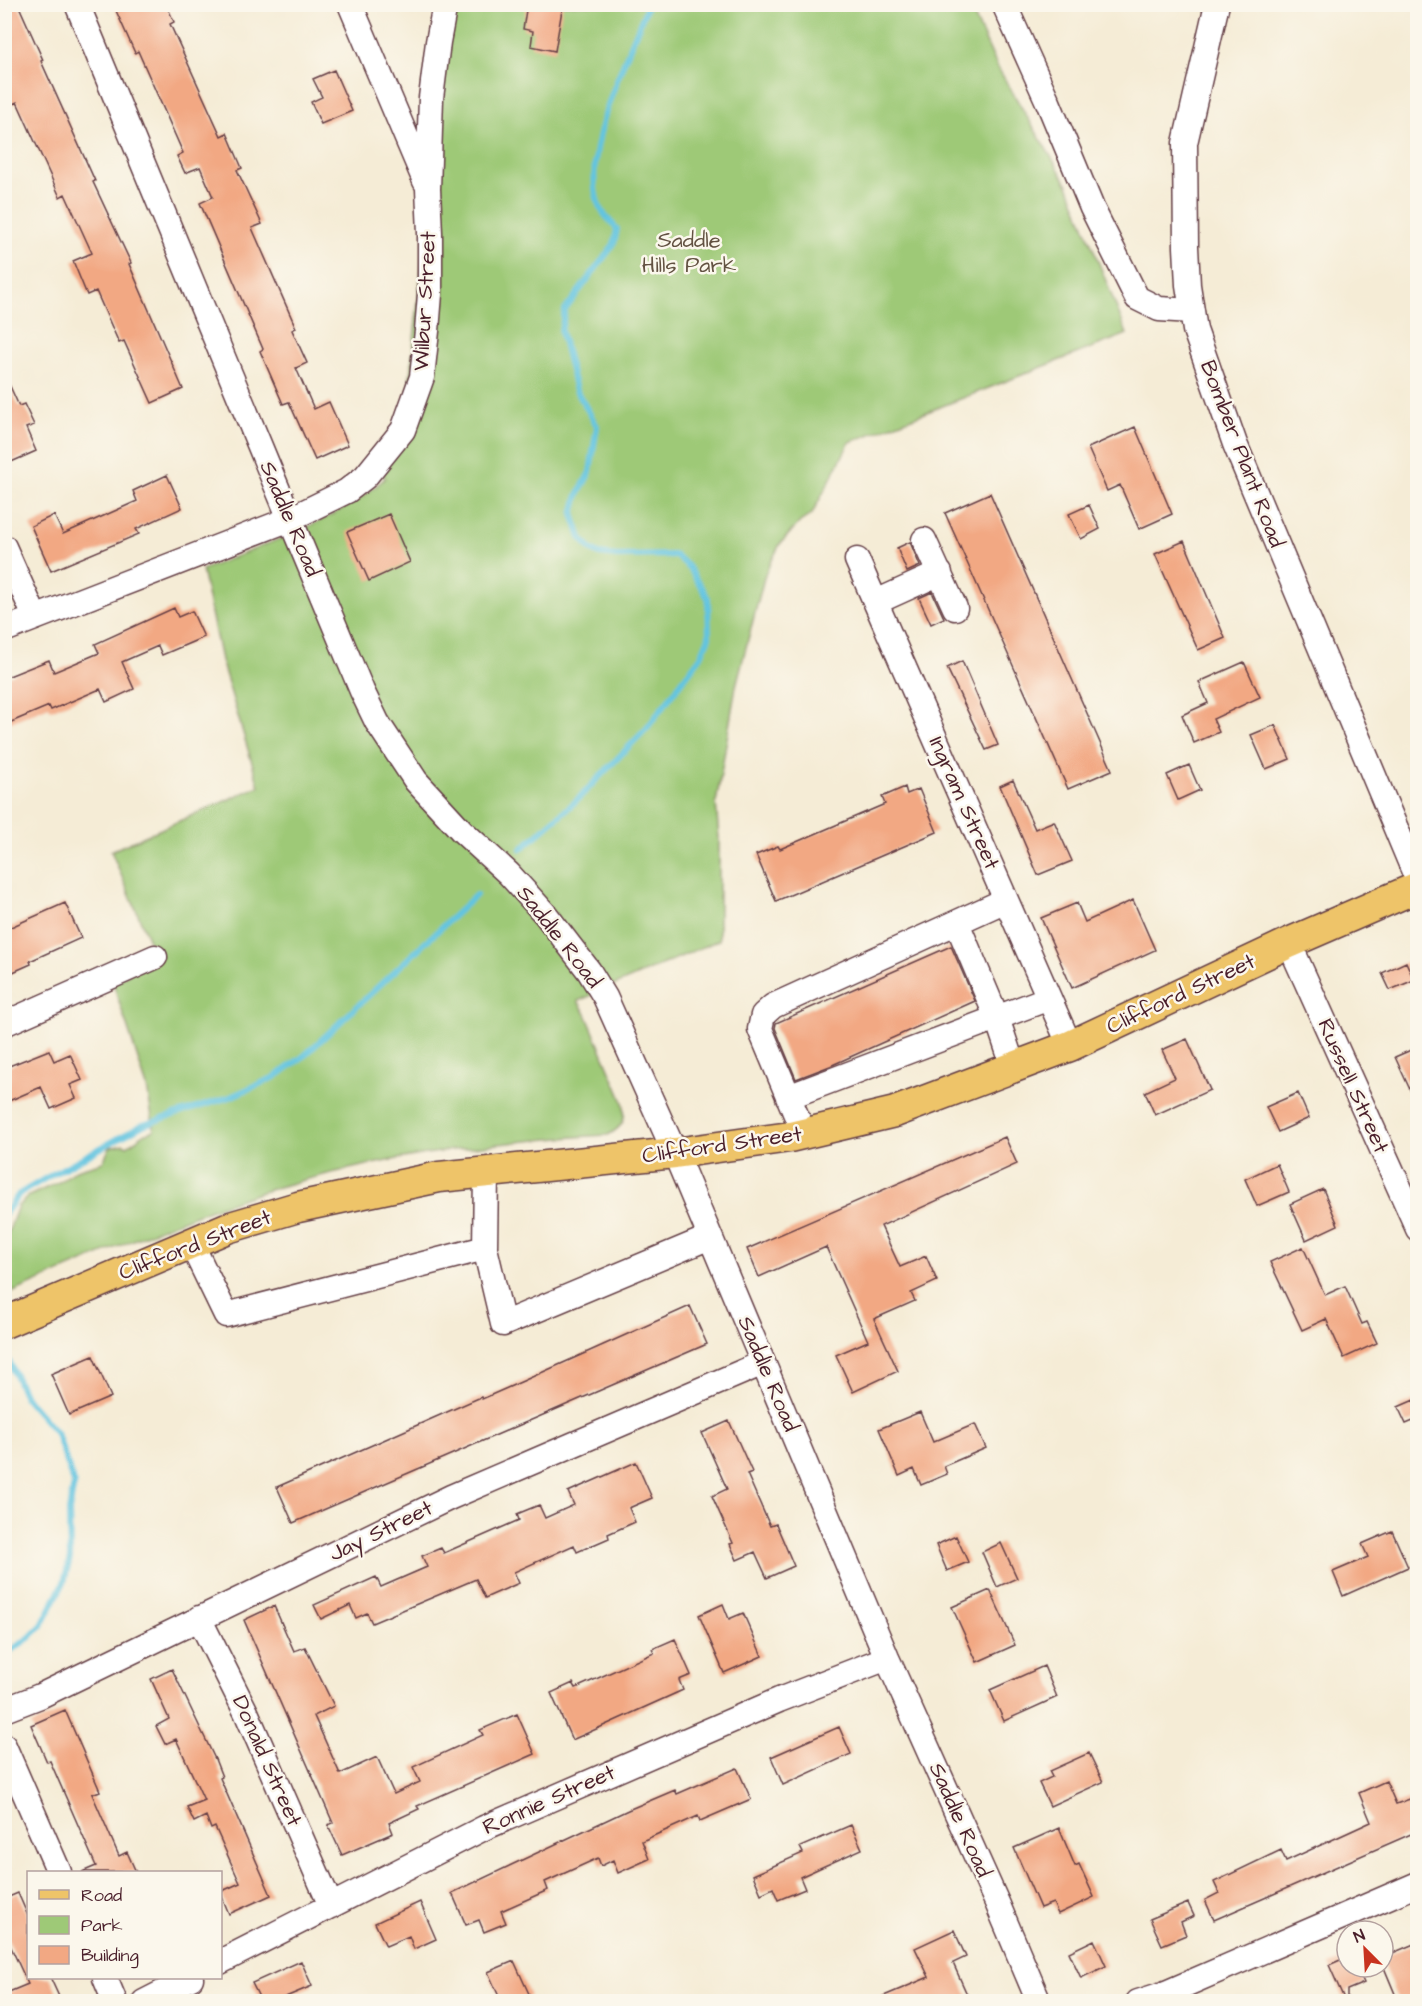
<svg xmlns="http://www.w3.org/2000/svg" width="1422" height="2006" font-family="'Architects Daughter',sans-serif">
  <style>
    .green { fill: #9ec977; stroke: #747451; stroke-width: 1.5 }
    .lines { fill: none; stroke-linecap: round; stroke-linejoin: round }
    .stream { stroke: #62c4e0; stroke-width: 6 }
    .building { fill: #f2a883 }
    .minor-casing { stroke: #643e45; stroke-width: 27 }
    .major-casing { stroke: #643e45; stroke-width: 33 }
    .minor { stroke: #fff; stroke-width: 24 }
    .major { stroke: #eec469; stroke-width: 30 }
    .labels { text-anchor: middle; dominant-baseline: central; stroke-width: 5; stroke-linejoin: round; paint-order: stroke }
    .park-label { font-size: 22px; fill: #635242; stroke: #fbf7ec }
    .street-label { font-size: 22px; fill: #4a1f2b; stroke: #fbf7ec }
  </style>
  <rect width="100%" height="100%" fill="#fbf7ec"/>
  <filter id="ink" filterUnits="userSpaceOnUse"><feTurbulence type="fractalNoise" baseFrequency=".0167" numOctaves="2"/><feDisplacementMap in="SourceGraphic" scale="12" xChannelSelector="R" yChannelSelector="G"/><feConvolveMatrix kernelMatrix="1 2 1 2 8 2 1 2 1" color-interpolation-filters="sRGB"/></filter>
  <filter id="wash" filterUnits="userSpaceOnUse"><feTurbulence type="fractalNoise" baseFrequency=".008" numOctaves="4" result="noise"/><feDisplacementMap in="SourceGraphic" scale="24" xChannelSelector="R" yChannelSelector="G"/><feGaussianBlur stdDeviation="1.35" result="paint"/><feColorMatrix in="noise" values="0 0 0 0 0 0 0 0 0 0 0 0 0 0 0 0 0 1.4 0 .05"/><feComposite in="paint" operator="in"/></filter>
  <g filter="url(#wash)">
    <rect width="100%" height="100%" fill="#f5ecd6"/>
    <path class="green" d="M453 5H969L998 68 1068 185 1127 334 850 442 812 514 800 522 780 544 765 574 736 686 716 803 719 838V940L578 1001 586 1014 623 1102C627 1119 623 1127 608 1135 493 1141 383 1156 272 1189 181 1216 95 1257 9 1294L5 1283 4 1244 18 1206 29 1196 59 1182 76 1170 103 1162 110 1147 124 1144 127 1146 146 1133 154 1130 147 1087 113 983 156 957 111 851 259 786 221 660 202 570C259 546 342 520 385 478L382 471 403 442 437 124Z"/>
    <g class="lines">
      <path class="stream" d="M521 849 576 801 647 728 701 656 709 637 708 598 688 566 675 555 617 556 599 554 590 549 581 538 573 514 578 495 590 472 597 426 576 390 561 331 565 310 614 244 617 229C611 222 601 213 598 203 581 148 627 57 648 4
        M4 1215 19 1194 53 1174 143 1125 230 1097 275 1077 304 1056 476 895
        M4 1655 29 1638 42 1625 64 1582 70 1558 69 1511 74 1483 57 1434 25 1397 8 1359"/>
    </g>
    <g id="blocks">
      <path class="building" d="M4 4H18L43 60 41 61 95 181 93 182 131 263 129 264 183 389 152 403 124 341 119 343 96 291 87 295 73 261 92 253 65 194 60 197 17 102 4 108Z
        M113 4H166L174 22 170 24 221 136 227 133 242 168 237 170 262 224 252 228 296 328 292 330 307 363 296 368 314 409 329 402 348 445 315 460 289 402 283 404 260 351 263 349 200 203 213 197 200 167 185 173 177 156 183 153 138 51 135 53Z
        M527 4H563L555 51 531 46 533 31 523 29Z
        M334 70 352 111 321 124 311 102 322 97 313 79Z
        M4 373 19 406 24 404 34 425 26 428 36 451 9 463 4 454Z
        M1135 427 1172 514 1139 529 1120 485 1107 491 1088 448Z
        M167 475 182 508 136 529 139 534 51 571 31 526 54 515 63 534 137 501 133 491Z
        M990 493 1112 770 1068 789 945 513Z
        M1089 505 1100 529 1081 539 1069 514Z
        M389 514 410 562 369 581 347 532Z
        M1184 541 1225 638 1198 650 1155 554Z
        M910 542 920 566 907 572 897 548Z
        M932 592 944 618 931 624 919 598Z
        M174 608 178 617 192 611 204 637 162 655 158 646 122 662 134 689 106 702 100 689 51 710 49 706 4 725V678L49 660 54 672 99 653 95 644Z
        M962 661 998 745 986 750 947 668Z
        M1244 662 1260 697 1213 719 1219 732 1194 743 1182 715 1208 703 1199 682Z
        M1275 725 1290 759 1266 769 1251 735Z
        M1189 765 1200 790 1178 800 1167 775Z
        M1013 780 1035 829 1054 821 1072 861 1038 875 1000 786Z
        M905 787 907 794 919 789 937 832 776 901 756 855 778 846 780 849 885 804 882 797Z
        M1133 900 1155 950 1072 988 1041 918 1077 903 1085 922Z
        M65 903 81 938 30 961 31 964 4 976V930Z
        M951 946 975 1001 830 1066 796 1079 775 1028 776 1023Z
        M1406 962 1414 980 1390 990 1382 973Z
        M1187 1039 1210 1090 1155 1115 1145 1092 1175 1078 1162 1050Z
        M1418 1047V1107L1395 1057Z
        M49 1050 54 1061 70 1054 82 1080 70 1085 76 1098 51 1109 41 1087 4 1103V1068Z
        M1298 1093 1309 1118 1278 1132 1266 1107Z
        M1005 1137 1017 1164 881 1226 900 1267 926 1256 937 1281 911 1293 915 1301 874 1319 898 1371 853 1392 836 1355 868 1341 826 1247 759 1277 747 1249Z
        M1277 1164 1289 1192 1257 1206 1245 1179Z
        M1323 1189 1338 1225 1306 1240 1290 1204Z
        M1303 1247 1325 1295 1345 1286 1362 1324 1367 1322 1377 1343 1344 1358 1326 1319 1302 1330 1270 1262Z
        M690 1306 707 1344 293 1523 277 1487 481 1397 482 1399 523 1381Z
        M93 1356 111 1397 69 1415 51 1374Z
        M1414 1400 1418 1408V1419L1406 1424 1398 1407Z
        M920 1412 933 1442 975 1424 986 1448 944 1466 947 1474 921 1485 914 1469 899 1476 879 1429Z
        M729 1421 752 1472 747 1474 770 1526 776 1524 794 1566 767 1578 755 1552 737 1560 730 1544 733 1543 712 1496 727 1489 702 1433Z
        M636 1462 652 1498 629 1508 635 1522 608 1534 609 1538 577 1552 574 1545 514 1572 519 1583 485 1598 476 1579 372 1623 367 1613 356 1618 350 1605 321 1619 314 1605 376 1577 381 1587 427 1567 422 1556 441 1548 444 1553 519 1520 517 1514 539 1505 545 1518 574 1505 568 1492Z
        M1392 1531 1408 1567 1343 1596 1333 1572 1368 1557 1362 1544Z
        M956 1536 968 1562 947 1571 936 1545Z
        M1001 1543 1017 1578 997 1587 982 1552Z
        M990 1590 1015 1645 977 1662 952 1607Z
        M723 1604 729 1619 743 1613 762 1656 724 1673 699 1615Z
        M274 1606 294 1651 305 1647 334 1706 314 1716 340 1774 377 1757 394 1794 420 1782 413 1767 483 1735 480 1730 517 1714 535 1754 417 1806 419 1809 389 1823 393 1833 342 1855 328 1825 333 1823 244 1620Z
        M675 1639 691 1675 679 1680 683 1690 572 1740 551 1693 573 1683 576 1688 654 1653 652 1649Z
        M1044 1666 1057 1697 1004 1721 990 1690Z
        M172 1669 215 1759 222 1777 220 1778 271 1895 229 1914 220 1892 240 1883 215 1827 211 1829 206 1816 194 1822 187 1807 204 1800 176 1739 165 1744 156 1726 169 1719 151 1679Z
        M65 1710 100 1791 92 1794 119 1856 127 1852 136 1872H82L96 1866 50 1761 47 1762 31 1725Z
        M839 1727 851 1754 783 1785 771 1757Z
        M1089 1753 1103 1782 1050 1806 1039 1783 1052 1777 1049 1771Z
        M737 1768 751 1799 700 1821 698 1816 642 1841 649 1859 618 1873 613 1860 601 1866 598 1858 545 1882 548 1890 501 1911 506 1923 484 1932 479 1920 466 1925 452 1893 628 1810 675 1790 677 1794Z
        M1386 1781 1396 1804 1418 1796V1831L1214 1920 1205 1900 1219 1893 1214 1882 1281 1850 1286 1861 1371 1822 1359 1793Z
        M851 1825 862 1849 800 1877 805 1889 778 1900 773 1888 761 1894 753 1875 803 1853 800 1847Z
        M1059 1828 1075 1866 1079 1864 1094 1897 1058 1914 1053 1903 1040 1908 1014 1848Z
        M18 1893 28 1916V1977H50L61 2001H4V1994L28 1984 4 1932V1899Z
        M420 1902 436 1939 414 1949 409 1936 386 1946 375 1923Z
        M1188 1903 1194 1916 1181 1922 1186 1935 1162 1945 1150 1919Z
        M954 1930 966 1957 953 1963 970 2001H872L929 1977 915 1948Z
        M1094 1940 1106 1966 1081 1978 1069 1952Z
        M1414 1944 1418 1952V1995L1398 2001 1383 1965V1957Z
        M1347 1957V1967H1357L1364 1983 1347 1990V2001H1345L1329 1965Z
        M301 1961 312 1986 276 2001H261L252 1983Z
        M514 1961 530 1996 517 2001H501L488 1972Z"/>
    </g>
  </g>
  <g filter="url(#ink)">
    <use href="#blocks" fill-opacity="0" stroke="#643e45" stroke-width="1.5"/>
    <g class="lines">
      <defs>
        <path id="minor" d="M77 4 290 519 362 691 377 722 416 781 462 831 509 874 546 915 589 971 605 997 675 1153 887 1658 998 1905 1039 2002
          M350 4 425 181
          M1004 4 1048 102 1092 208 1137 298 1159 309 1192 311
          M1217 4 1185 143 1186 247 1188 285 1195 330 1235 444 1418 881
          M924 540 955 608
          M4 547 35 617
          M857 560 1070 1046
          M876 602 940 573
          M4 630 290 519 347 491 365 477 403 430 422 377 427 331 430 294V233L428 189 431 98 438 42 445 4
          M957 923 997 1018 1014 1069
          M1289 943 1418 1229
          M4 1024 155 957
          M788 1097 1049 998
          M804 1134 760 1029 763 1015 773 1006 1006 900
          M191 1243 226 1315 485 1248 503 1324 710 1237
          M485 1248 486 1173
          M199 1618 246 1712 331 1906
          M4 1710 40 1696 451 1497 763 1363
          M4 1746 59 1872
          M220 1962 484 1828 779 1700 887 1658
          M105 1978 115 2002
          M144 2002 191 1978
          M1138 2002 1166 1993 1418 1884"/>
        <path id="major" d="M4 1323 227 1228 298 1207 439 1177 675 1153 790 1137 895 1112 1070 1046 1289 943 1418 887"/>
      </defs>
      <use href="#minor" class="minor-casing"/>
      <use href="#major" class="major-casing"/>
      <use href="#minor" class="minor"/>
      <use href="#major" class="major"/>
    </g>
  </g>
  <g class="labels">
    <g class="park-label">
      <text x="689" y="240">Saddle<tspan x="689" dy="25">Hills Park</tspan></text>
    </g>
    <g class="street-label">
      <text transform="translate(425 301) rotate(-87)">Wilbur Street</text>
      <text transform="translate(1242 454) rotate(69)">Bomber Plant Road</text>
      <text transform="translate(290 519) rotate(67)">Saddle Road</text>
      <text transform="translate(964 803) rotate(66)">Ingram Street</text>
      <text transform="translate(559 937) rotate(52)">Saddle Road</text>
      <text transform="translate(1181 994) rotate(-25)">Clifford Street</text>
      <text transform="translate(1353 1086) rotate(66)">Russell Street</text>
      <text transform="translate(722 1145) rotate(-8)">Clifford Street</text>
      <text transform="translate(195 1245) rotate(-21)">Clifford Street</text>
      <text transform="translate(768 1374) rotate(67)">Saddle Road</text>
      <text transform="translate(381 1531) rotate(-26)">Jay Street</text>
      <text transform="translate(267 1761) rotate(66)">Donald Street</text>
      <text transform="translate(549 1800) rotate(-24)">Ronnie Street</text>
      <text transform="translate(960 1820) rotate(66)">Saddle Road</text>
    </g>
  </g>
  <rect width="1422" height="2006" fill="none" stroke="#fbf7ec" stroke-width="24"/>
  <rect x="27" y="1871" width="195" height="108" fill="#fbf7ec" stroke="#b4a19f" stroke-width="1.5"/>
  <rect x="39" y="1890" width="30" height="9" fill="#eec469" stroke="#b4a19f" stroke-width="1.5"/>
  <text x="81" y="1901" font-size="18" fill="#4a1f2b">Road</text>
  <rect x="39" y="1916" width="30" height="18" fill="#9ec977" stroke="#b4a19f" stroke-width="1.5"/>
  <text x="81" y="1931" font-size="18" fill="#4a1f2b">Park</text>
  <rect x="39" y="1946" width="30" height="18" fill="#f2a883" stroke="#b4a19f" stroke-width="1.5"/>
  <text x="81" y="1961" font-size="18" fill="#4a1f2b">Building</text>
  <g transform="translate(1365 1949) rotate(336)"><circle r="28" fill="#fbf7ec" stroke="#b4a19f" stroke-width="1.5"/>
  <path d="M0-4.5L10 22L0 15L-10 22Z" fill="#c8321e"/>
  <text y="-9" font-size="16" font-weight="bold" text-anchor="middle" fill="#4a1f2b">N</text>
  </g>
</svg>
